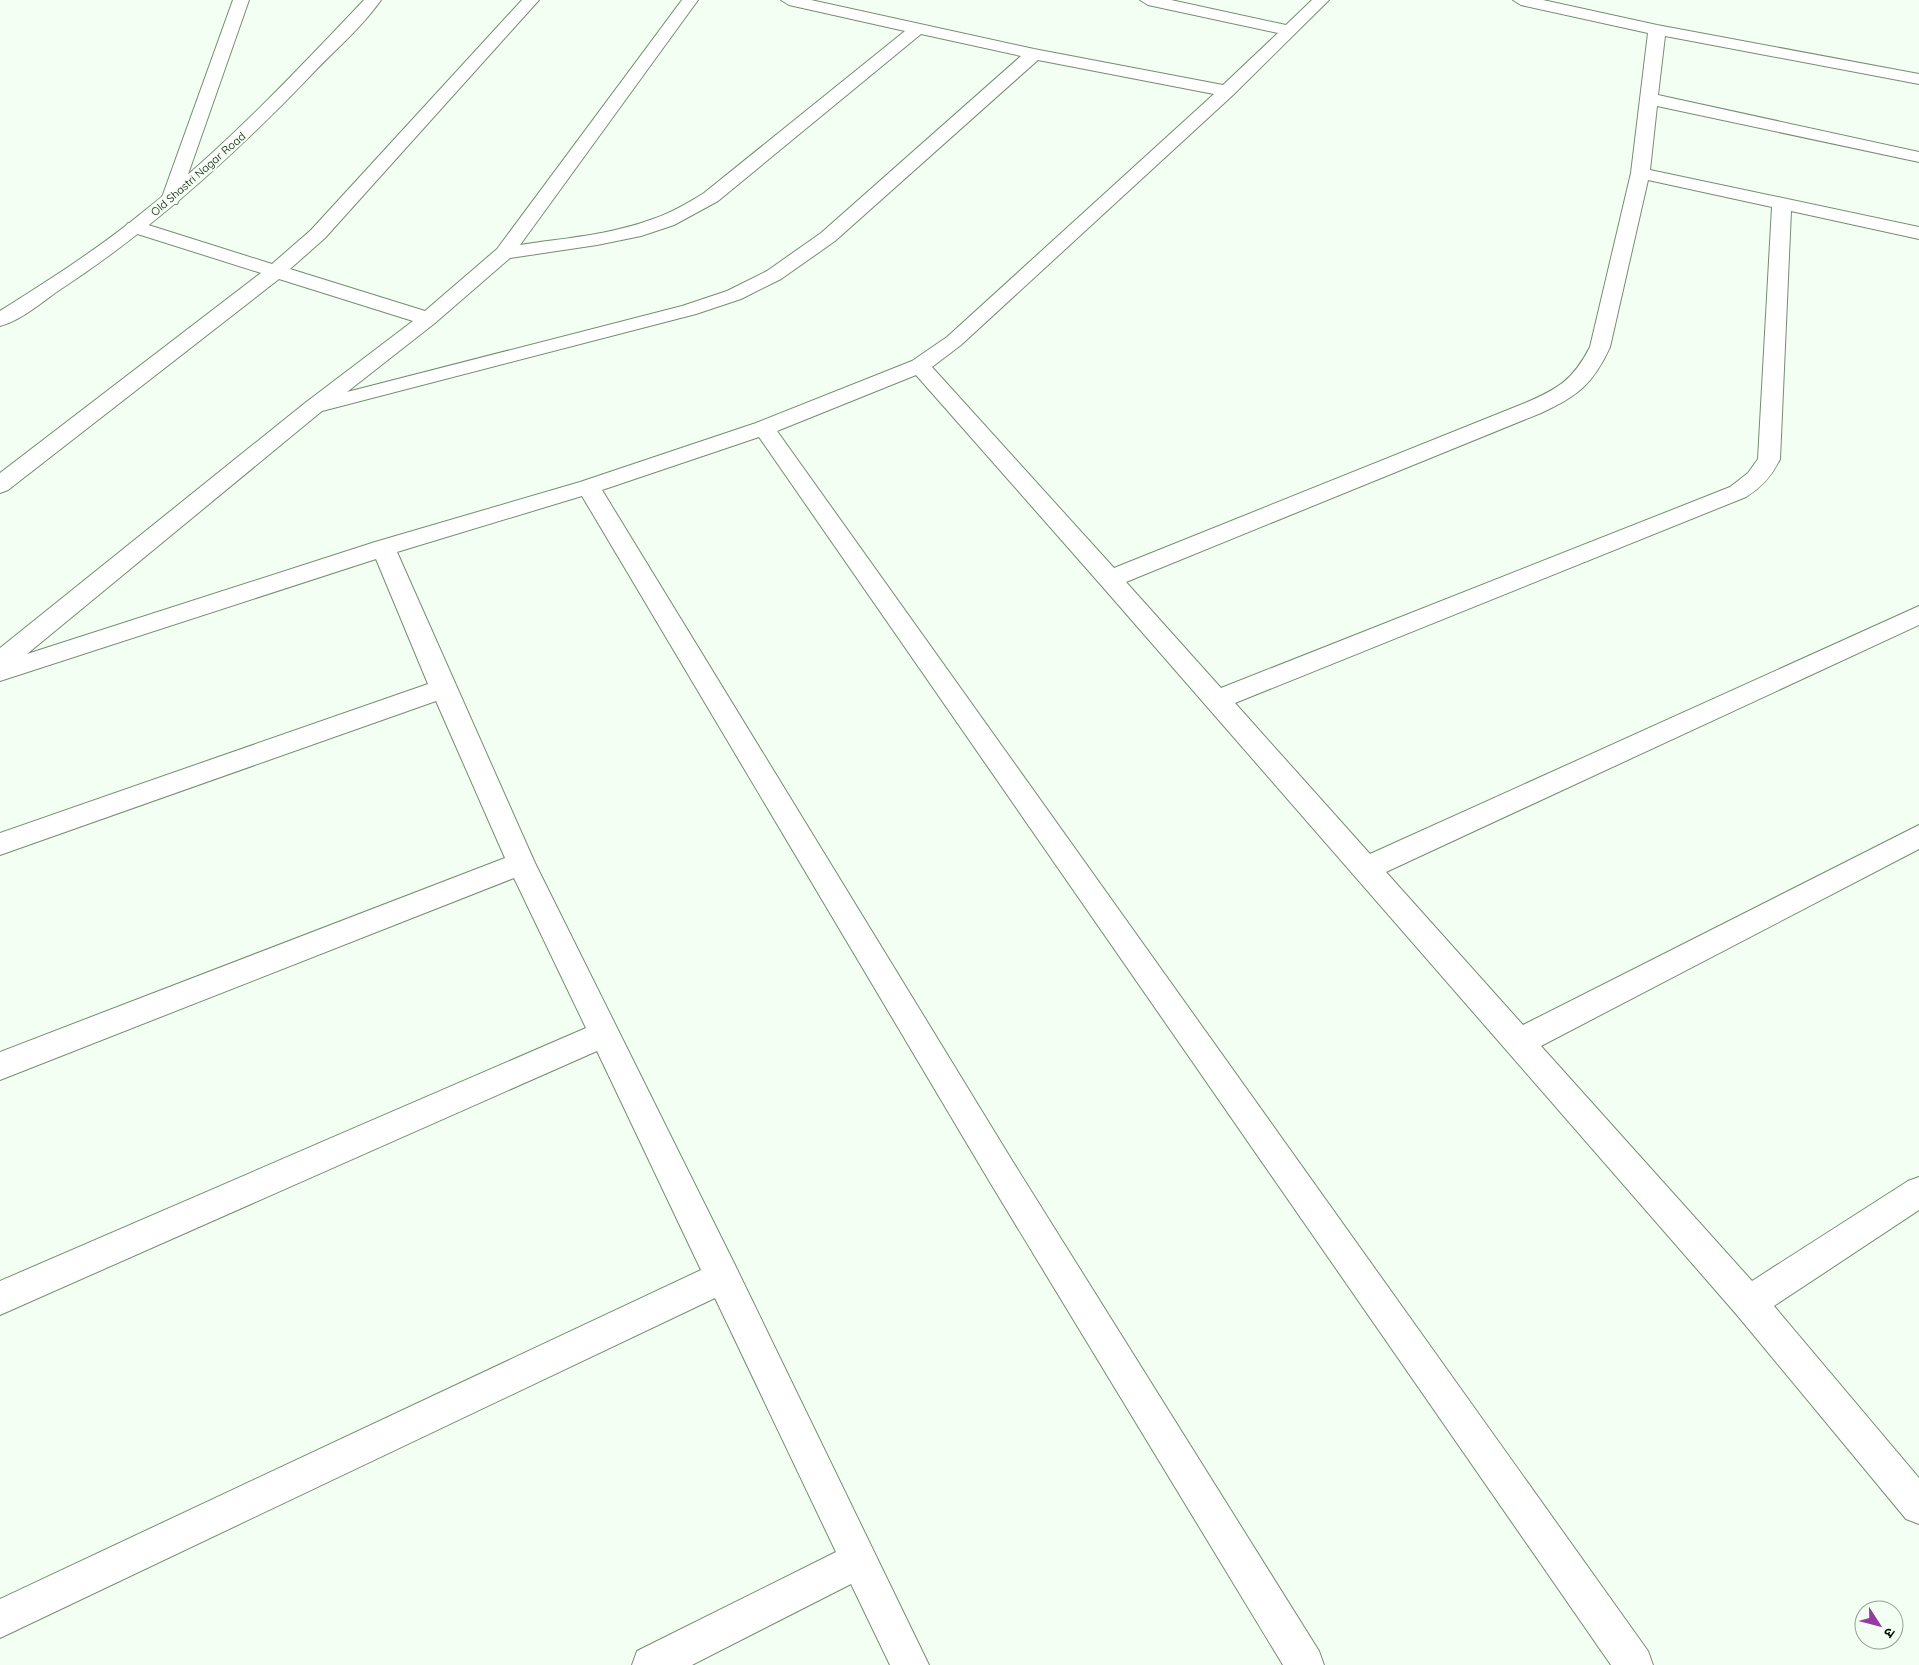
<svg xmlns="http://www.w3.org/2000/svg" width="1919" height="1665" font-family="Quicksand,'Noto Sans Devanagari',sans-serif">
  <style>
    .lines { fill: none; stroke-linecap: round; stroke-linejoin: round }
    .minor-casing { stroke: #748d72; stroke-width: 2 }
    .tertiary-casing { stroke: #748d72; stroke-width: 2 }
    .minor { fill: #fff; fill-rule: evenodd }
    .tertiary { fill: #fff; fill-rule: evenodd }
    .labels { text-anchor: middle; dominant-baseline: central; stroke-width: 4; stroke-linejoin: round; paint-order: stroke }
    .far-street-label { font-size: 11px; fill: #060e05; stroke: #f4fff3 }
  </style>
  <rect width="100%" height="100%" fill="#f4fff3"/>
  <g class="lines">
    <defs>
      <path id="minor" d="M233 0H249L179 200 177 204H163L161 200Z
        M522 0H539L325 238 290 269 425 311 497 249 682 0H698L520 245C565 238 610 235 653 219 671 213 688 203 704 193L905 31 789 5 781 0H811L1034 49 1223 85 1278 33 1148 5 1140 0H1171L1286 25 1312 0H1329L1233 95 961 345 932 367 1114 568 1525 403C1558 389 1573 380 1590 347L1631 173 1648 33 1521 5 1513 0H1543L1657 25 1919 74V84L1665 36 1658 95 1919 152V162L1657 106 1650 170 1919 227V239L1791 211 1780 459C1772 476 1762 487 1746 497L1235 703 1370 854 1919 606V625L1386 872 1523 1025 1919 825V849L1541 1046 1752 1281 1908 1181 1919 1177V1210L1774 1306 1919 1478V1524L1906 1519 1737 1315 1101 585 916 375 777 431 1648 1651 1653 1665H1611L759 437 602 490 1013 1162 1319 1651 1324 1665H1283L991 1184 582 496 397 552 535 863 735 1265 929 1665H890L851 1584 692 1665H632L637 1651 836 1552 715 1298 0 1638V1599L701 1270 597 1051 0 1315V1281L586 1028 514 878 0 1080V1052L505 858 436 701 0 855V833L428 684 376 559 0 681V648L305 403 413 321 279 279 8 490 0 493V473L261 273 128 231 125 227 128 223H142L272 264 311 230ZM921 34 1021 56 821 233 767 271 727 291 682 306 347 392 435 323 510 258 597 245 641 236 674 225 718 201ZM1038 60 1214 94 947 337 912 361 756 423 580 482 375 542 27 654 322 411 696 314 741 299 781 279 835 241ZM1648 180 1772 207 1758 459 1748 473 1730 487 1221 688 1126 582 1541 413C1578 396 1593 384 1610 347Z"/>
      <path id="tertiary" d="M364 0H381C363 26 336 49 314 72 236 154 153 229 58 291 41 303 20 321 0 326V311C49 280 98 249 143 212 223 149 294 74 364 0Z"/>
    </defs>
    <use href="#minor" class="minor-casing"/>
    <use href="#tertiary" class="tertiary-casing"/>
    <use href="#minor" class="minor"/>
    <use href="#tertiary" class="tertiary"/>
  </g>
  <g class="labels">
    <g class="far-street-label">
      <text transform="translate(198 174) rotate(-41)">Old Shastri Nagar Road</text>
    </g>
  </g>
  <g transform="translate(1879 1625) rotate(126)"><circle r="24" fill="#f4fff3" stroke="#959f94"/>
  <path d="M0-4L9 19L0 12L-9 19Z" fill="#9539a3"/>
  <text y="-8" font-size="14" font-weight="bold" text-anchor="middle" fill="#060e05">उ</text>
  </g>
</svg>
